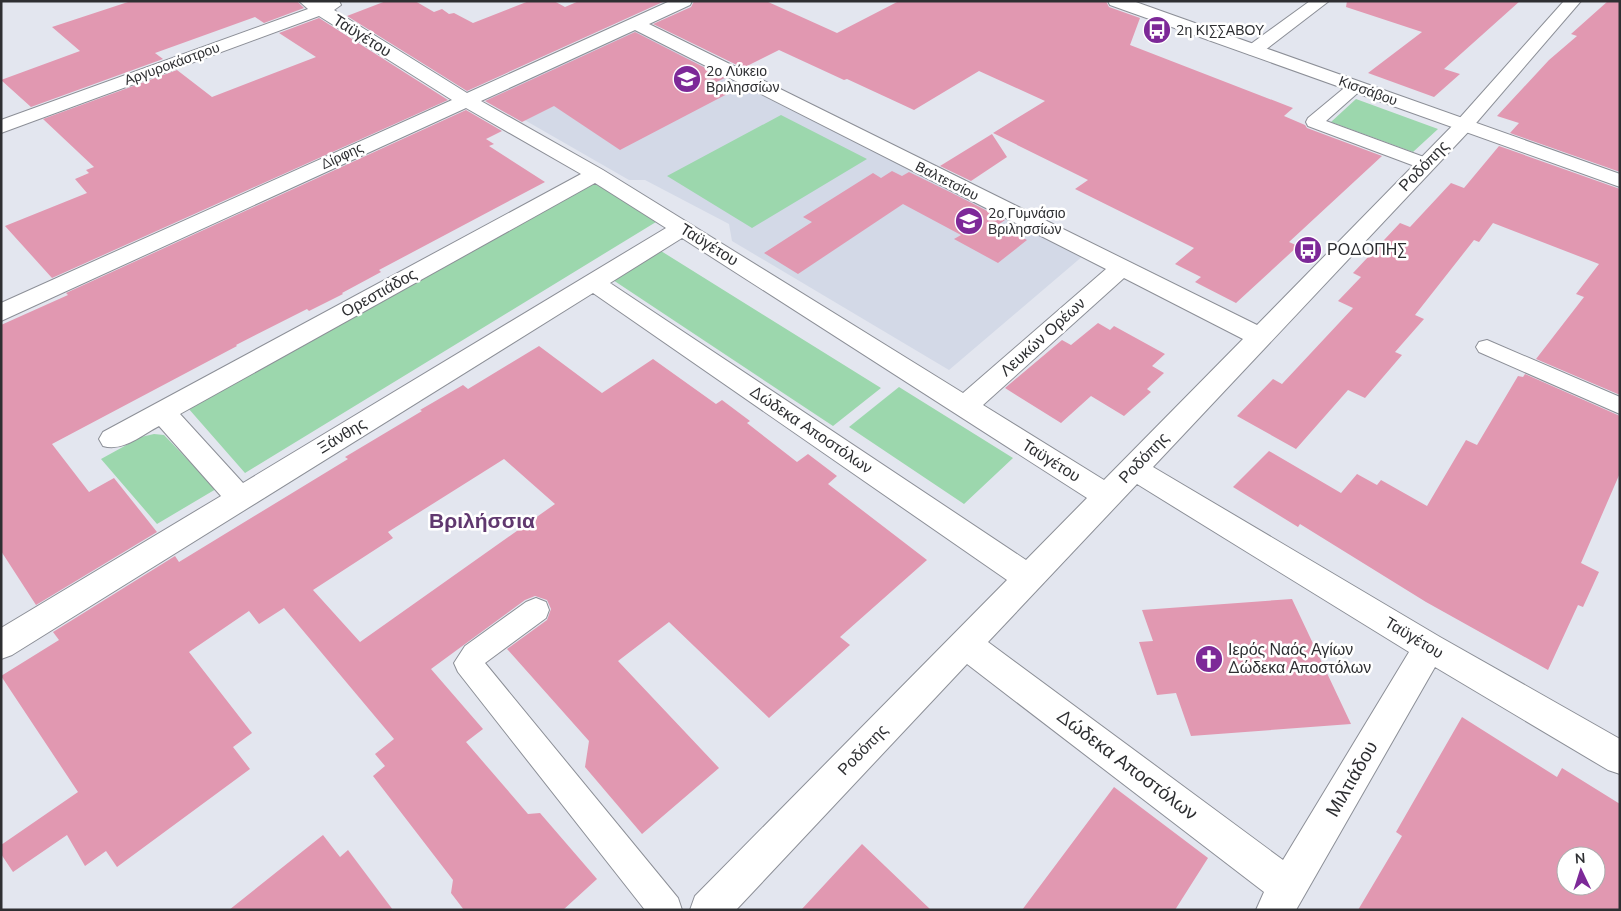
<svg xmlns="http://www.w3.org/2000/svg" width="1621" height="911" font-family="'Nunito Sans',sans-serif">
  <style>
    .built { fill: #d3d9e7 }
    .green { fill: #9cd7ad }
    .building { fill: #e198b1; fill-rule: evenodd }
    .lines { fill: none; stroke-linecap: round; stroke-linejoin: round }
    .service-casing { stroke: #8c8f97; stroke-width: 2 }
    .minor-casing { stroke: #8c8f97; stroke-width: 2 }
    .tertiary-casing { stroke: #8c8f97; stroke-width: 2 }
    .service { fill: #fff; fill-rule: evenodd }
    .minor { fill: #fff; fill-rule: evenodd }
    .tertiary { fill: #fff; fill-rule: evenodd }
    .labels { text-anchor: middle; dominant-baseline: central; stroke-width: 5; stroke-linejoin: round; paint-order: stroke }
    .far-poi-label { font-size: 14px; fill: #2e2f32; stroke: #fff; text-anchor: start }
    .far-street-label { font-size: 14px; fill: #2e2f32; stroke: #fff }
    .street-label { font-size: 16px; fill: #2e2f32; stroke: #fff }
    .poi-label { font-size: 16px; fill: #2e2f32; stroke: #fff; text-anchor: start }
    .near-street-label { font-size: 19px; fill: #2e2f32; stroke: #fff }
    .district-label { font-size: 21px; font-weight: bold; fill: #60386f; stroke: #fff }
  </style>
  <rect width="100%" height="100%" fill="#e3e6ef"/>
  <path class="built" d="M635 29 1084 255 949 370 732 241 729 224 645 180H629L483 96Z"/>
  <path class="green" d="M1356 99 1438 129 1413 152 1331 122Z
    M781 115 867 159 752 228 667 176Z
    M595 182 656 222 245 473 188 408Z
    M661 251 881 388 833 426 613 280Z
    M899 387 1013 458 964 504 849 427Z
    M154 434 164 435 216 489 157 524 101 459 141 437Z"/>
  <path class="building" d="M131 1H297L304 8 264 23 255 17 155 53 163 59 31 107 1 80 80 51 52 27Z
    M386 1H415L434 12 442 9 449 14 454 13 473 23 529 1H554L565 7 579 1H665L467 91 347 16Z
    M694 1H766L837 33 899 1H1106L1109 7 1140 18 1130 45 1293 108 1284 116 1305 125 1307 128 1382 156 1289 242 1298 246 1236 303 1195 282 1201 277 1175 264 1194 248 1075 189 1088 180 993 133 1045 101 979 71 914 110 847 79 844 80 779 50 743 68 653 24 691 7Z
    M1347 1H1520L1444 69 1460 74 1434 97 1368 73 1422 32 1346 7Z
    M1608 1H1620V172L1510 133 1519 123 1497 116 1549 60 1577 36 1571 34Z
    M319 18 448 100 52 278 5 226 87 193 75 179 89 173 86 170 94 167 43 119 177 70 212 97 316 57 279 33Z
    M635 32 725 78 714 83 731 92 620 150 554 106 522 122 485 101Z
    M466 110 502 131 486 139 494 144 489 146 545 182 379 270 381 272 342 293 343 294 309 311 307 309 236 345 237 346 52 444 89 492 114 478 157 532 36 605 1 551V325L68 295 66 293Z
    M992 134 1007 157 971 181 940 166Z
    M1499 146 1620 189V395L1536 359 1584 297 1576 294 1599 264 1493 223 1479 242 1474 240 1415 315 1424 319 1395 352 1402 355 1365 398 1348 390 1296 449 1237 416 1273 379 1282 384 1353 308 1338 301 1361 277 1353 273 1400 223 1410 227 1451 183 1464 188Z
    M892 171 902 176 909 172 952 193 1005 220 998 225 1027 240 998 263 954 239 961 235 903 204 798 274 764 253 812 222 803 217 873 173 881 178Z
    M1098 323 1110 330 1114 326 1165 354 1152 366 1164 373 1147 389 1151 392 1124 416 1091 396 1061 423 1005 388 1062 340 1071 345Z
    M539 346 602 393 653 359 716 404 722 400 750 421 747 423 797 462 808 454 837 476 828 484 927 560 840 637 850 645 769 718 669 622 618 661 719 768 642 834 585 767 589 741 507 649 547 620 551 609 547 600 535 596 525 600 431 669 483 729 466 742 528 814 540 813 597 879 563 910H464L451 893 453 880 373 776 385 766 375 754 394 739 284 608 259 624 249 611 189 652 252 733 233 747 250 769 117 867 106 851 85 866 67 835 13 872 1 854V845L78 792 1 676 59 640 53 632 175 556 179 562 348 459 345 457 422 411 420 410 463 385 468 389ZM504 459 555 504 360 642 313 590 393 538 388 532Z
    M1525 374 1620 416V473L1581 563 1599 572 1583 607 1578 605 1548 670 1426 602 1300 524 1298 527 1233 487 1269 451 1341 493 1357 474 1377 485 1381 480 1427 506 1466 440 1477 445 1518 376 1523 377Z
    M1292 599 1351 724 1191 736 1176 693 1157 695 1139 642 1153 641 1142 610Z
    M1462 717 1557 777 1562 768 1620 804V910H1358L1402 836 1396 832ZM1566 856H1596V886H1566Z
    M1114 787 1208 858 1175 910H1022Z
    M323 835 340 857 348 850 393 910H229Z
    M862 844 931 910H801Z"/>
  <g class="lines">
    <defs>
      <path id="service" d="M1355 82 1361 84 1363 87 1361 90 1326 121 1432 160 1435 164 1432 168 1426 169 1420 168 1308 126 1306 122 1308 118 1349 84Z
        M1487 340 1620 397V414L1479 352 1476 347 1479 342Z
        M536 598 546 602 549 610 546 618 485 663 678 898 682 910H645L458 672 454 663 465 646 526 602Z"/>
      <path id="minor" d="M299 1C313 1 325 1 339 1L341 5 334 10 467 93 670 1H692L690 5 649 24 1257 325 1457 121 1564 1H1581L1471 129 1153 467 1440 637 1620 739V774L1608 770 1435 667 1296 910H1256L1264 892 967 664 736 910H690L695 896 1007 580 593 293 12 655 1 659V628L221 496 159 426C142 435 123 452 103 446L99 439 103 432 581 174 466 108 1 321V303L452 100 319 16 1 133V120L308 9ZM635 30 1106 269 963 393 603 170 481 101ZM595 183 666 228 243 483 180 414ZM682 238 1087 498 1026 560 610 283ZM1124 278 1243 339 1104 480 983 405ZM1137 484 1409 652 1283 860 988 642Z
        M1310 1H1329L1260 54 1254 55 1248 54 1245 50 1248 46Z"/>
      <path id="tertiary" d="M1108 1H1133L1620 174V187L1110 5Z"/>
    </defs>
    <use href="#service" class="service-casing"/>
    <use href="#minor" class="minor-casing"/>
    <use href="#tertiary" class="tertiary-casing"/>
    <use href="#service" class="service"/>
    <use href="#minor" class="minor"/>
    <use href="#tertiary" class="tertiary"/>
  </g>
  <defs>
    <symbol id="bus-disc" viewBox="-11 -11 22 22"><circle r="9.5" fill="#7d2998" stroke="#fff"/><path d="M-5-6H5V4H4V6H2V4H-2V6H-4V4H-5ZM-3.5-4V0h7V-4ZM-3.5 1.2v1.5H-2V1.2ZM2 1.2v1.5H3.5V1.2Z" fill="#fff"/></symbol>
    <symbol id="school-disc" viewBox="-11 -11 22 22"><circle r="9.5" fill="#7d2998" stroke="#fff"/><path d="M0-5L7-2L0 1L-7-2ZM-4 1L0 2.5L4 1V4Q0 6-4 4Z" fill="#fff"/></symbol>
    <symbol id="church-disc" viewBox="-11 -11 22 22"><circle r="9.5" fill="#7d2998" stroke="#fff"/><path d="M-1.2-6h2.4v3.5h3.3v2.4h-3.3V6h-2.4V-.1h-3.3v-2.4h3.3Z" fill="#fff"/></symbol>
  </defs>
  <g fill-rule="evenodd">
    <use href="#bus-disc" x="1141" y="14" width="32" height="32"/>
    <use href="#school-disc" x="671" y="63" width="32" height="32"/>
    <use href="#school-disc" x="953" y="205" width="32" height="32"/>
    <use href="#bus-disc" x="1292" y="234" width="32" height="32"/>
    <use href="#church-disc" x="1193" y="643" width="32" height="32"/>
  </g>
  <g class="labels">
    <g class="far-poi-label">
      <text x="1176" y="30">2η ΚΙΣΣΑΒΟΥ</text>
      <text x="706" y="71">2ο Λύκειο<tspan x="706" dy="16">Βριλησσίων</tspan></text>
      <text x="988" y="213">2ο Γυμνάσιο<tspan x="988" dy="16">Βριλησσίων</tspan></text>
    </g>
    <g class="far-street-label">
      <text transform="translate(172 64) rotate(-20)">Αργυροκάστρου</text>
      <text transform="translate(1368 91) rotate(20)">Κισσάβου</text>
      <text transform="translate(342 156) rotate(-25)">Δίρφης</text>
      <text transform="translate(947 181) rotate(27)">Βαλτετσίου</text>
    </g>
    <g class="street-label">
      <text transform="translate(362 36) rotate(32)">Ταϋγέτου</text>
      <text transform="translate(1424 166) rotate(-46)">Ροδόπης</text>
      <text transform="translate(709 245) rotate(32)">Ταϋγέτου</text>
      <text transform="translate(379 293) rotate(-29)">Ορεστιάδος</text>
      <text transform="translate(1043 337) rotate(-42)">Λευκών Ορέων</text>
      <text transform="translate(811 430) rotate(34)">Δώδεκα Αποστόλων</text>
      <text transform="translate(342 436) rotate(-31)">Ξάνθης</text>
      <text transform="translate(1144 458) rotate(-46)">Ροδόπης</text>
      <text transform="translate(1051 461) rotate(32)">Ταϋγέτου</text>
      <text transform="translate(1414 638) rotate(31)">Ταϋγέτου</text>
      <text transform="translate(863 750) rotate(-46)">Ροδόπης</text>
    </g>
    <g class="poi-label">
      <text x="1327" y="250">ΡΟΔΟΠΗΣ</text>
      <text x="1228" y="650">Ιερός Ναός Αγίων<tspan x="1228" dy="18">Δώδεκα Αποστόλων</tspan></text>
    </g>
    <g class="near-street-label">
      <text transform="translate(1127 765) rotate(37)">Δώδεκα Αποστόλων</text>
      <text transform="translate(1352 779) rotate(-60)">Μιλτιάδου</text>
    </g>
    <g class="district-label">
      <text x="482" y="521">Βριλήσσια</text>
    </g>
  </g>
  <rect width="1621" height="911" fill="none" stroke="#2e2f32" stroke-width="5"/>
  <g transform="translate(1581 871) rotate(356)"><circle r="24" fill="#ffffff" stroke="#abacad"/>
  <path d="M0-4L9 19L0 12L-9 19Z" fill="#7d2998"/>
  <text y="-8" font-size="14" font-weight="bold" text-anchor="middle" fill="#2e2f32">N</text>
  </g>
</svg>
